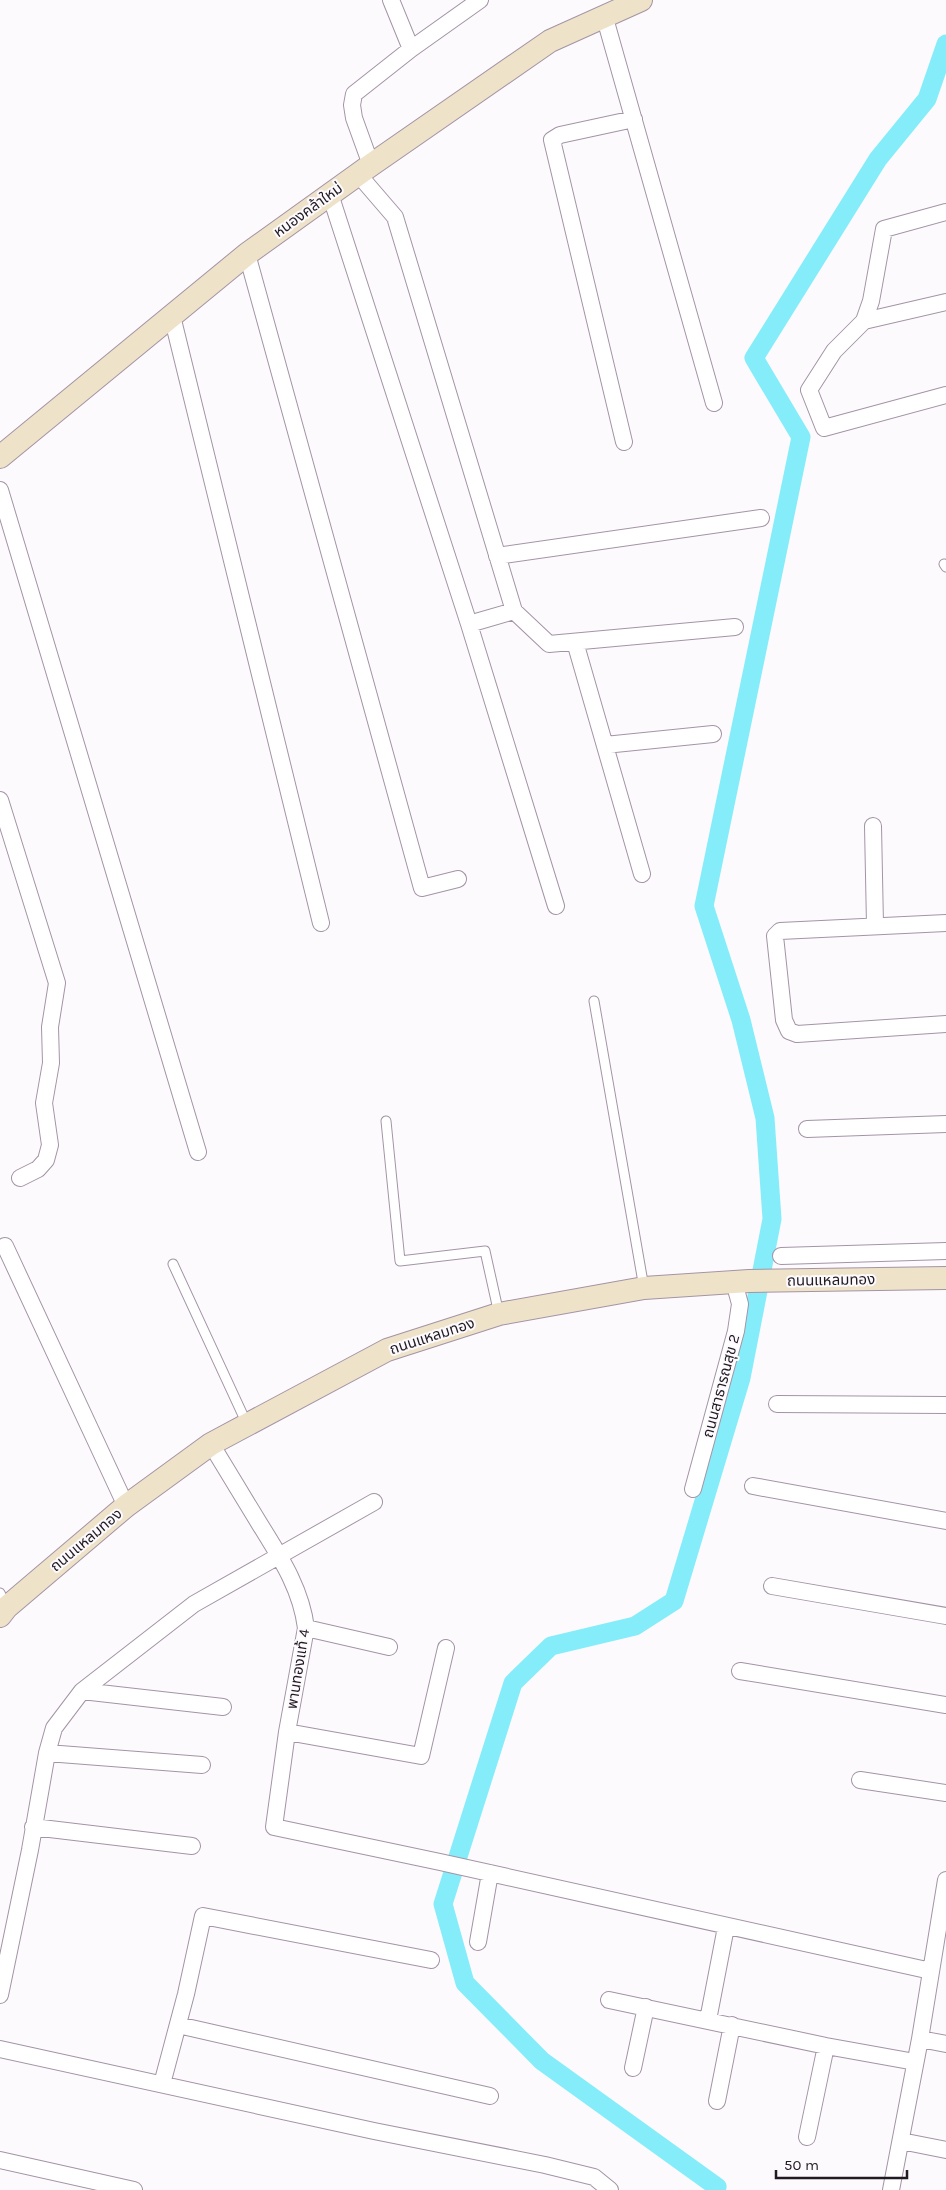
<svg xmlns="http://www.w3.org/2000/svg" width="946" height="2190" font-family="Karla,'Noto Sans Thai',sans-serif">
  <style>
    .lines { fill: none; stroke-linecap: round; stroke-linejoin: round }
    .canal { stroke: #85edfa; stroke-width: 19 }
    .lane-casing { stroke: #a394a5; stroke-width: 11 }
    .street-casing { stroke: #a394a5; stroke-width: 18 }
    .secondary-casing { stroke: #a394a5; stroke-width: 24 }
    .lane { stroke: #fff; stroke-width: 9 }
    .street { stroke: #fff; stroke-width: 16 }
    .secondary { stroke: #eee2c8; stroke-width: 22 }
    .labels { text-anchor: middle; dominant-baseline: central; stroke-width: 4; stroke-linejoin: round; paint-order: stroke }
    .street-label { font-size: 15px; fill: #201a21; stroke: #fdfafe }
  </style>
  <rect width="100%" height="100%" fill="#fdfafe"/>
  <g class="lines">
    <path class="canal" d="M716 2190 717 2187 542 2061 465 1983 443 1904 513 1683 551 1646 635 1626 674 1601 741 1378 772 1219 765 1118 741 1020 704 906 801 437 754 358 878 159 927 99 946 44"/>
    <defs>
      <path id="lane" d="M944 564 946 567
        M594 1001 644 1288
        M386 1121 400 1261 485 1251 499 1314
        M173 1264 247 1424
        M0 1593 7 1607"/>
      <path id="street" d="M604 15 714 403
        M411 49 480 0
        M371 165 354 118 352 105 354 94 411 49 391 0
        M358 174 395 217 514 611 549 644 735 627
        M330 194 469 624 556 906
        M946 212 884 229 871 301 864 321 834 351 809 390 824 428 946 395
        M247 254 422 888 458 879
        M172 316 321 923
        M864 321 946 302
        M624 442 552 140 560 135 634 119
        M0 490 198 1152
        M497 556 761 518
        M469 624 514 611
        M575 642 642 874
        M605 745 713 734
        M0 800 57 983 50 1027 51 1063 44 1103 50 1145 46 1160 38 1169 20 1178
        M873 826 875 925
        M946 923 780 931 775 936 784 1020 789 1031 797 1034 946 1024
        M807 1129 946 1124
        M5 1246 126 1506
        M781 1256 946 1251
        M777 1404 946 1405
        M211 1444C227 1470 243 1497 259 1523 280 1557 301 1588 306 1628L287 1732 274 1827 440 1862 931 1971
        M753 1486 946 1521
        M693 1489 736 1331 740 1304 734 1282
        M772 1586 946 1616
        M306 1628 389 1647
        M740 1671 946 1705
        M82 1691 223 1707
        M287 1732 421 1756 446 1648
        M47 1753 202 1765
        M860 1780 946 1793
        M33 1827 192 1846
        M478 1942 490 1873
        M0 1995 30 1850 47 1753 54 1728 82 1691 194 1604 374 1502
        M609 2000 826 2046 915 2062
        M708 2020 726 1927
        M178 2025 490 2096
        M920 2039 946 2044
        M0 2049 374 2131 545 2165 594 2177 610 2190
        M633 2068 646 2007
        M162 2084 186 1994 203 1916 431 1960
        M717 2101 732 2025
        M807 2137 826 2046
        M901 2141 946 2150
        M0 2160 134 2190
        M891 2190 920 2039 946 1880"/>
      <path id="secondary" d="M0 457 247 254 371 165 550 41 641 0
        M0 1616 7 1607 126 1506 211 1444 387 1350 499 1314 644 1288 749 1281 946 1278"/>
    </defs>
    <use href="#lane" class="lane-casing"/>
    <use href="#street" class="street-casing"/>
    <use href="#secondary" class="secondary-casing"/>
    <use href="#lane" class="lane"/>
    <use href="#street" class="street"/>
    <use href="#secondary" class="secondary"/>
  </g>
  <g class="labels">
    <g class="street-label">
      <text transform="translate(308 210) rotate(-36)">หนองคล้าใหม่</text>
      <text transform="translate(831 1280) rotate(-1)">ถนนแหลมทอง</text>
      <text transform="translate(432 1336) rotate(-18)">ถนนแหลมทอง</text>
      <text transform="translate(721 1386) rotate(-75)">ถนนสาธารณสุข 2</text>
      <text transform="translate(86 1540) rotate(-40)">ถนนแหลมทอง</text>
      <text transform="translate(298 1669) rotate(-81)">พานทองแท้ 4</text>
    </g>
  </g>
  <path d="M776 2170v8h131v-8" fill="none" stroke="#201a21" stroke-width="2.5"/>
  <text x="784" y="2170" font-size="15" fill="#201a21" stroke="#fdfafe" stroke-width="4" paint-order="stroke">50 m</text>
</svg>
